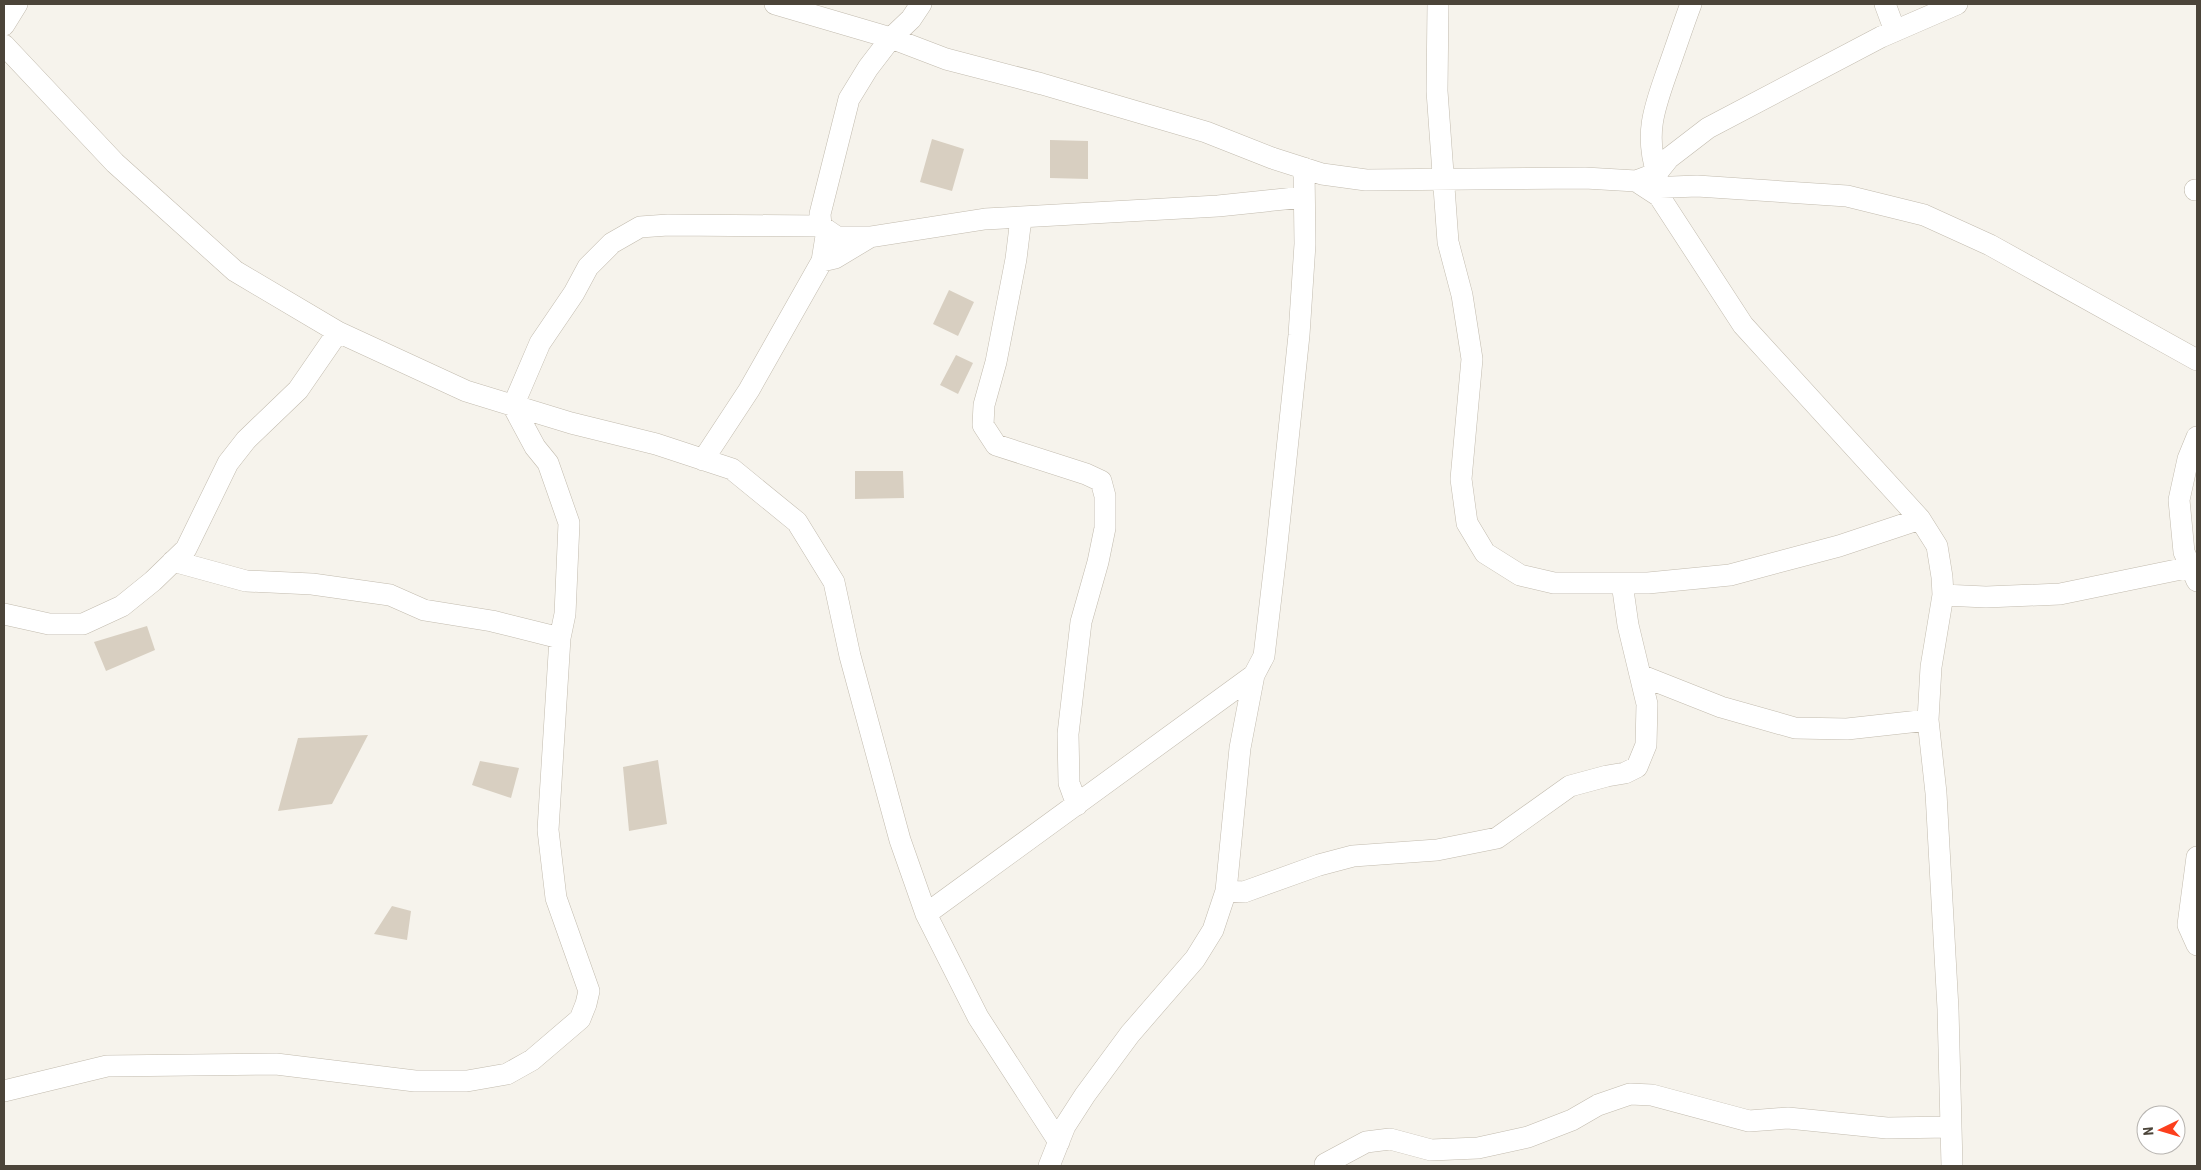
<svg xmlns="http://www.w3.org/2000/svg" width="2201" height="1170" font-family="'Roboto Condensed',sans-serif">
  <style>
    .building { fill: #d8cfc1 }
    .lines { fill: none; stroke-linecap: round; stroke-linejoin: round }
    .street-casing { stroke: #c2bbae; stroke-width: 22 }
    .street { stroke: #fff; stroke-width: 21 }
  </style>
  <rect width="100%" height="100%" fill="#f6f3ec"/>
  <path class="building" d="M932 139 964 149 952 191 920 182Z
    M1050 140 1088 141V179L1050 178Z
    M949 290 974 302 958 336 933 324Z
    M956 355 973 363 958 394 940 385Z
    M855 471H903L904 498 855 499Z
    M147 626 155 650 106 671 94 642Z
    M368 735 332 804 278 811 298 738Z
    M658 760 667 824 629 831 623 767Z
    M480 761 519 768 511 798 472 785Z
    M392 906 411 911 407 940 374 934Z"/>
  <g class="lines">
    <defs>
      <path id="street" d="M775 4 891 38 946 59 1042 84 1206 132 1272 158 1322 174 1366 180 1585 178 1636 181 1659 196 1743 325 1920 519 1937 546 1942 577 1943 595 1931 667 1928 720 1936 793 1948 1009 1952 1166
        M921 4 911 19 891 38 868 68 849 99 820 214 821 226 837 237H870L985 219 1218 206 1304 197
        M1438 4 1437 91 1448 242 1462 295 1472 359 1461 479 1467 523 1485 553 1520 575 1554 583H1648L1730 575 1839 546 1920 519
        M1885 4 1895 31
        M4 25 17 4
        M4 45 115 163 235 271 338 332 466 391 571 423 656 444 732 469 797 522 834 582 850 656 900 840 926 914 978 1017 1059 1142
        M1657 173C1644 133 1655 106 1668 69 1676 47 1683 25 1691 4
        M1636 181 1657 173 1669 158 1708 128 1881 37 1957 4
        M1648 188 1697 186 1847 196 1924 215 1990 245 2197 360
        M2195 190H2197
        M1021 218 1016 259 996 362 984 405 983 425 996 445 1086 474 1101 481 1105 496V528L1098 562 1081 622 1068 734 1069 783 1077 805
        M822 261 835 258 870 237
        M513 406 540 343 574 293 588 267 612 243 640 227 668 225 821 226
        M2197 437 2188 459 2179 500 2184 552 2197 581
        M703 460 749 390 822 261 827 230
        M173 561 246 581 312 584 390 595 424 610 492 621 560 638
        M1943 595 1986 597 2060 594 2191 567
        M4 614 49 624H83L122 606 153 581 186 549 228 463 246 440 298 390 338 332
        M1640 675 1721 707 1795 728 1847 729 1928 720
        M2197 857 2188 925 2197 945
        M1226 891 1244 892 1319 865 1353 856 1437 850 1497 838 1570 786 1607 776 1625 773 1637 767 1646 745 1647 704 1628 625 1622 583
        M926 914 1254 675
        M4 1091 107 1066 276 1064 415 1081H467L507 1074 532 1060 580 1019 586 1004 589 991 556 898 548 830 560 638 565 614 569 523 548 463 535 447 513 406
        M1325 1164 1366 1142 1390 1139 1431 1150 1478 1148 1528 1137 1572 1120 1598 1105 1630 1094 1652 1095 1749 1121 1788 1118 1887 1128 1950 1127
        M1049 1166 1065 1126 1085 1095 1130 1034 1195 959 1213 930 1226 891 1240 748 1254 675 1264 656 1276 554 1299 335 1305 244 1304 168"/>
    </defs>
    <use href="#street" class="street-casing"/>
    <use href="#street" class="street"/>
  </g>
  <rect width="2201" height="1170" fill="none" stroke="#4b4439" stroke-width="10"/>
  <g transform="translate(2161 1130) rotate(265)"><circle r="24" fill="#ffffff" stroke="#b7b4b0"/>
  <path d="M0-4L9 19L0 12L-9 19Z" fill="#fc3f1d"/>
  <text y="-8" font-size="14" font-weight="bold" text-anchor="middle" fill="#4b4439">N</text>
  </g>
</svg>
